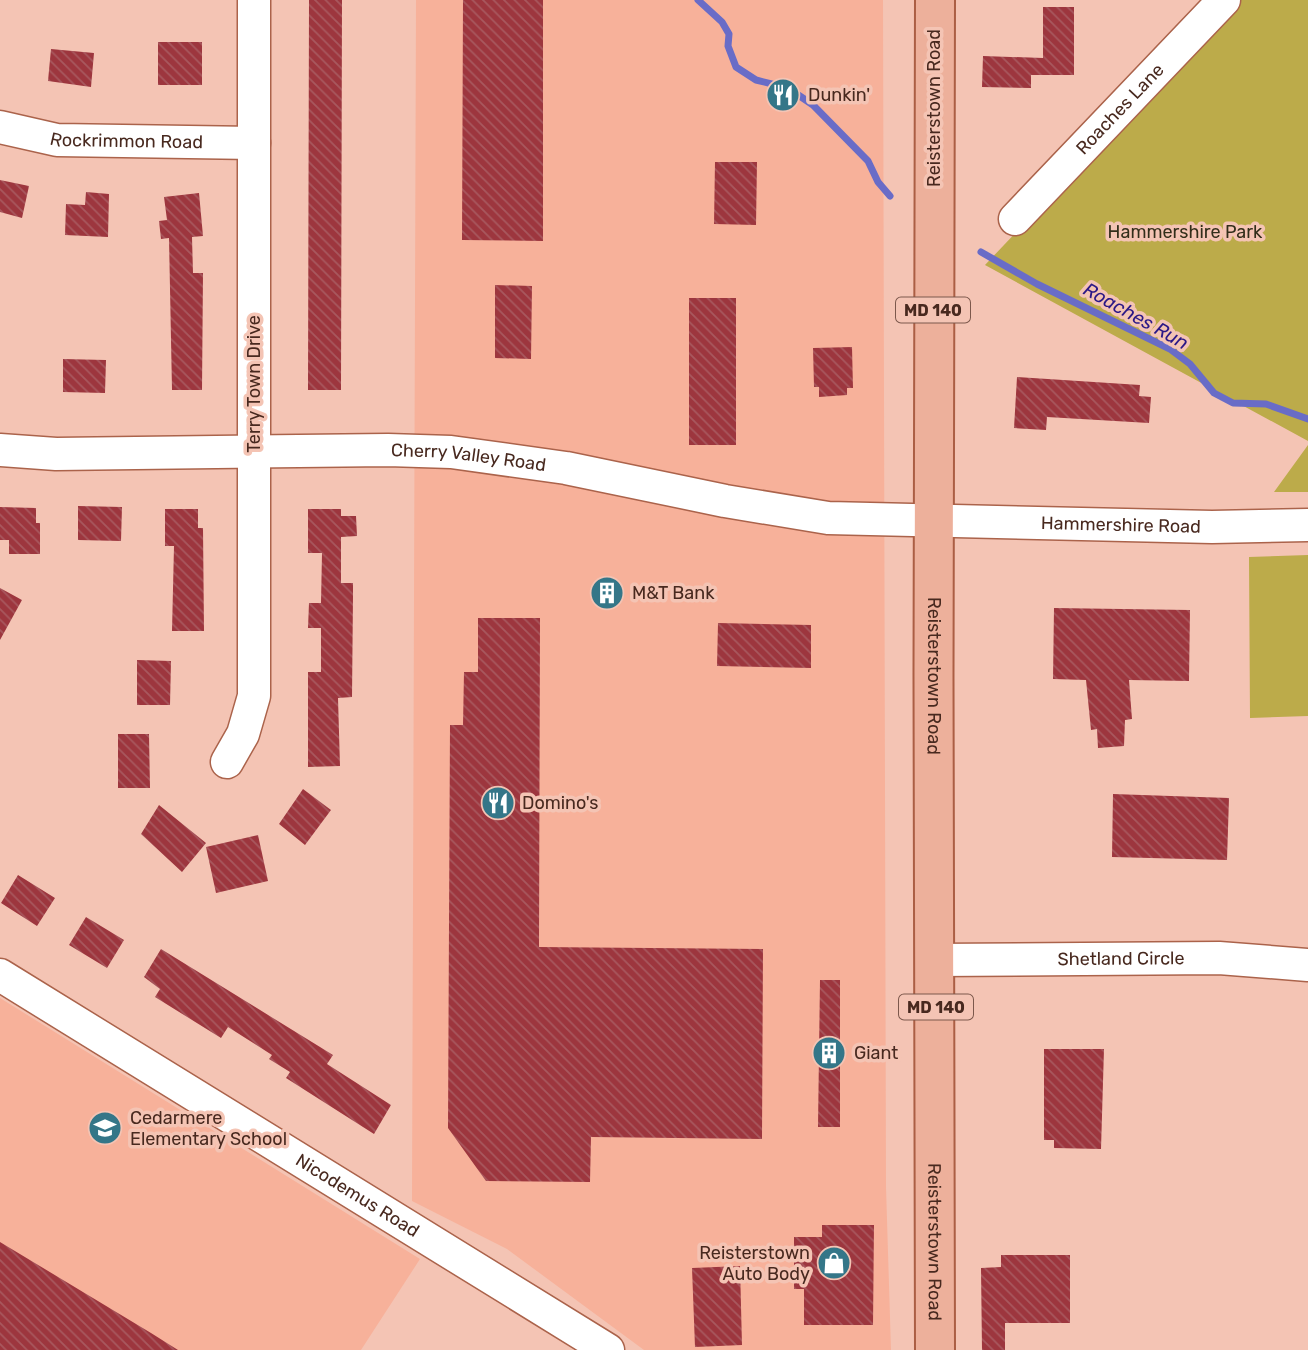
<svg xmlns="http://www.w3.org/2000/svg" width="1308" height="1350" font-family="Rubik,sans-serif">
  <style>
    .built { fill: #f7b19a }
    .green { fill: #bcab4a }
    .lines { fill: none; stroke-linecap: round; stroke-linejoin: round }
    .stream { stroke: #696cc7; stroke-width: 7 }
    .building { fill: url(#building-back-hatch) }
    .minor-casing { stroke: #ab634b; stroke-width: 35 }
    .major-casing { stroke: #ab5e44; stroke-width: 42 }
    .minor { stroke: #fff; stroke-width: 32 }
    .major { stroke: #edb09b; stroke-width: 38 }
    .labels { text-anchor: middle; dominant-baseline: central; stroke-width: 7; stroke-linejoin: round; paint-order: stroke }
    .shield { fill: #f4c4b4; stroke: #7c584c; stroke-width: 2 }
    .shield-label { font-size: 16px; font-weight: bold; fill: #48291f }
    .poi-label { font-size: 18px; fill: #48291f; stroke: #f4c4b4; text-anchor: start }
    .street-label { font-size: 18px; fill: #48291f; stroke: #f4c4b4 }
    .park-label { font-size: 18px; fill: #322e1a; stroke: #f4c4b4 }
    .water-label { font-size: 19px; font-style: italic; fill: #2b1886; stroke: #f4c4b4 }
  </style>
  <defs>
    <pattern id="building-back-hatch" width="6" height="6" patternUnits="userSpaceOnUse" patternTransform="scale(1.75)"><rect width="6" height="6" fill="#9d363e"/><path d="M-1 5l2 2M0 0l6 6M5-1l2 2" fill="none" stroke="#a8585e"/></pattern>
  </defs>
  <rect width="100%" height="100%" fill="#f4c4b4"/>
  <path class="built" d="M416 0H883L886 1187 891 1350H644L507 1249 412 1201Z
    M0 998 420 1259 361 1350H0Z"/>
  <path class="green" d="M1236 0H1308V441L985 265Z
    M1308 445V492H1274Z
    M1308 555V716L1250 718 1249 557Z"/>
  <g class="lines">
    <path class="stream" d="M698 0 722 22 729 34 728 46 736 67 756 80 788 88 813 105 868 161 878 182 890 196
      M981 252 1037 284 1170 349 1190 364 1214 393 1233 403 1266 404 1308 419"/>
  </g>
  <path class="building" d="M309 0H342L341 390H308Z
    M463 0H543V241L462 240Z
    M1043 7H1074V75H1031V88L982 87 983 56 1043 58Z
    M158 42H202V85H158Z
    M51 49 94 53 91 87 48 81Z
    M715 162H757L756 225 714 224Z
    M0 180 29 186 22 218 0 212Z
    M86 192 109 194 108 237 65 235 66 204 85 205Z
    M199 193 203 236 192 237 193 273H203L202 390H172L169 238 161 239 159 221 167 220 164 197Z
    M495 285 532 286 531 359 495 358Z
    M689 298H736V445H689Z
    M852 347 853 388H847V395L819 397V387H814L813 348Z
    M63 359 106 360 105 393 63 392Z
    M1017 377 1140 385 1139 396 1151 397 1149 423 1047 417 1046 430 1014 428Z
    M78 506 122 507 121 541 78 540Z
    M0 507 36 508V523H40V554H9V540H0Z
    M165 509H198V528H203L204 631H172L174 546H165Z
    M308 509H341V516H356L357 536 341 537V583H353V596L352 697 338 698 340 766 308 767V672H321V628H308L309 603H321L322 553H308Z
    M0 588 22 600 0 640Z
    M1054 608 1190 610 1189 681 1129 680 1132 719 1125 720 1124 746 1098 748 1097 729 1091 730 1086 680 1053 679Z
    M478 618H540L539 947 763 949 762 1139 591 1137 590 1182 486 1181 448 1128 450 725H463L464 672H478Z
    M718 623 811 625V668L717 666Z
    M137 660 171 661 170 705H137Z
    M118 734H149L150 788H118Z
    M303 789 331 810 305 845 279 824Z
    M1113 794 1229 798 1227 860 1112 857Z
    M159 805 206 843 182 872 141 834Z
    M258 835 268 881 216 893 206 847Z
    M18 875 55 898 37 926 1 903Z
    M86 917 124 940 107 968 69 945Z
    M161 949 333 1055 327 1064 391 1105 374 1134 286 1078 290 1072 269 1059 272 1055 228 1027 221 1038 155 997 160 989 144 977Z
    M820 980H840V1127H818Z
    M1044 1049H1104L1101 1149 1054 1148V1140H1044Z
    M822 1225H874L873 1325H804V1289H794V1237H822Z
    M0 1242 151 1333 178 1350H0Z
    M1001 1255H1070V1323H1005V1350H982L981 1268 1001 1267Z
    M740 1266 742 1345 695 1347 692 1268Z"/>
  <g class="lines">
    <defs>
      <g id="minor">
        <path id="s1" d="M0 127 57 140 254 143"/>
        <path id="s2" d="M1015 219 1224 0"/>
        <path id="s3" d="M0 450 56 454 388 450 451 452 566 468 725 501 828 518 1212 527 1308 525"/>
        <path d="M227 762 243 734 254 696V0"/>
        <path id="s4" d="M934 960 1219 958 1308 965"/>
        <path id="s5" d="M0 975 608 1350"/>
      </g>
      <g id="major">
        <path id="s6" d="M935 0C933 450 933 900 935 1350"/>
      </g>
    </defs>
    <use href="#minor" class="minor-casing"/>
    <use href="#major" class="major-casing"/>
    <use href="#minor" class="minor"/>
    <use href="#major" class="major"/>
  </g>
  <defs>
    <symbol id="restaurant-disc" viewBox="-11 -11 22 22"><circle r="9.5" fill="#347688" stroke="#f4c4b4"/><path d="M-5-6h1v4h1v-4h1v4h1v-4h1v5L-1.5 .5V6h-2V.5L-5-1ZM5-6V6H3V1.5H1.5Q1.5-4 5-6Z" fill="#fff"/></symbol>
    <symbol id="building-disc" viewBox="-11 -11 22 22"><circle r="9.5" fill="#347688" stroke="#f4c4b4"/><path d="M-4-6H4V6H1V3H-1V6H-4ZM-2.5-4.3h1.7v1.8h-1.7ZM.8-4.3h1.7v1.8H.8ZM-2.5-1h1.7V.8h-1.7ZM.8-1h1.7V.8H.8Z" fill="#fff"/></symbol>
    <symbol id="school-disc" viewBox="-11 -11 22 22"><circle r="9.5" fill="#347688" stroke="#f4c4b4"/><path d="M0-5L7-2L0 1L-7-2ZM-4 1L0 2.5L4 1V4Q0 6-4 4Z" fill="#fff"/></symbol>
    <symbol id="shop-disc" viewBox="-11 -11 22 22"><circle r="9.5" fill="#347688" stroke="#f4c4b4"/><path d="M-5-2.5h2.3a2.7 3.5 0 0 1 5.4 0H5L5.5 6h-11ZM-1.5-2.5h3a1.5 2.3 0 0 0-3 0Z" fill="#fff"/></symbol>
  </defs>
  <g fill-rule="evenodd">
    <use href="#restaurant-disc" x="764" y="76" width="38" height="38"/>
    <use href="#building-disc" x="588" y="574" width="38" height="38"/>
    <use href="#restaurant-disc" x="479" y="784" width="38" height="38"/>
    <use href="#building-disc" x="810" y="1034" width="38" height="38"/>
    <use href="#school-disc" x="86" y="1109" width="38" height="38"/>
    <use href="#shop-disc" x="815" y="1244" width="38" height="38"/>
  </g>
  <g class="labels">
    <g class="shield">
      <rect x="896" y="297.5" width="74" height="25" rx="5"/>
      <rect x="899" y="994.5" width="74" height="25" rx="5"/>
    </g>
    <g class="shield-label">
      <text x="933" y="310">MD 140</text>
      <text x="936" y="1007">MD 140</text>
    </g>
    <g class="poi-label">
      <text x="808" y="95">Dunkin'</text>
      <text x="632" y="593">M&amp;T Bank</text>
      <text x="522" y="803">Domino's</text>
      <text x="854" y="1053">Giant</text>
      <text x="130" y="1118">Cedarmere<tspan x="130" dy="21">Elementary School</tspan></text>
      <text x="810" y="1253" text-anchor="end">Reisterstown<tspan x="810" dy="21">Auto Body</tspan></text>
    </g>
    <g class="street-label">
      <text transform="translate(934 108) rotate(-90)">Reisterstown Road</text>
      <text stroke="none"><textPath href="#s2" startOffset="152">Roaches Lane</textPath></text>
      <text stroke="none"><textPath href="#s1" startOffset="128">Rockrimmon Road</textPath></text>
      <text transform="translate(254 384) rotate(-90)">Terry Town Drive</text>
      <text stroke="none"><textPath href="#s3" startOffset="469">Cherry Valley Road</textPath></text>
      <text stroke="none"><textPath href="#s3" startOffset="1127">Hammershire Road</textPath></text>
      <text stroke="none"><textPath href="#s6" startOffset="676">Reisterstown Road</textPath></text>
      <text stroke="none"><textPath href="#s4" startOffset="187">Shetland Circle</textPath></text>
      <text stroke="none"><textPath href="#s5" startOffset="420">Nicodemus Road</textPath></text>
      <text stroke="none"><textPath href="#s6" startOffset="1242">Reisterstown Road</textPath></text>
    </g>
    <g class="park-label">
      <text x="1185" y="232">Hammershire Park</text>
    </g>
    <g class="water-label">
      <text transform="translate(1136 316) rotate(29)">Roaches Run</text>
    </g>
  </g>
</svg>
